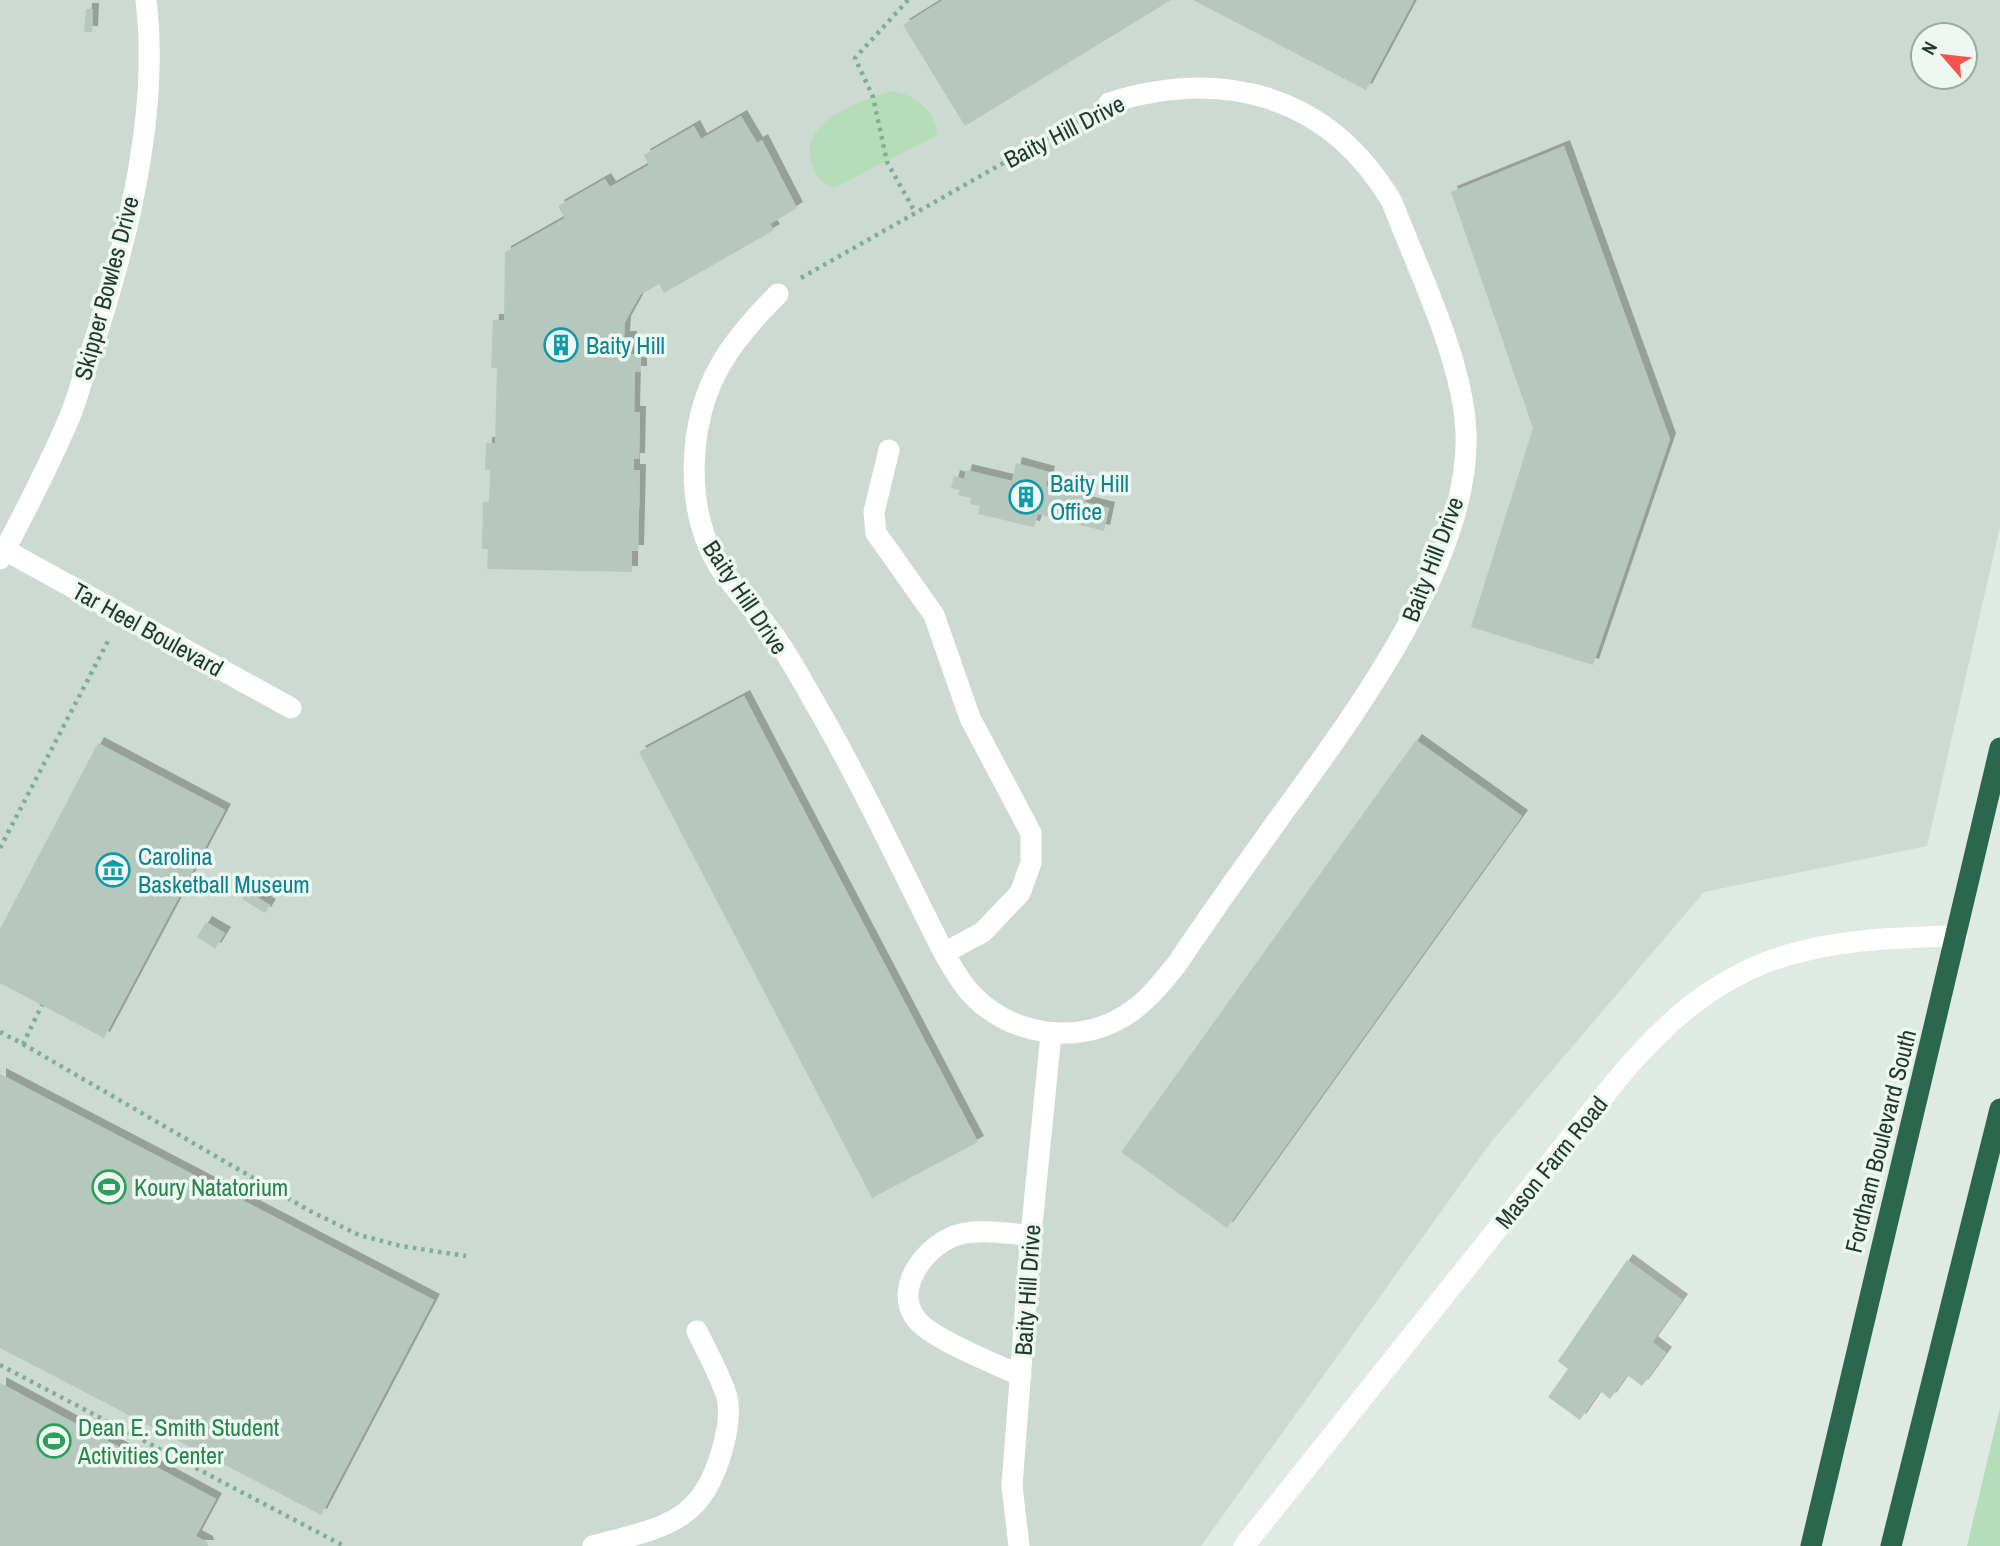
<svg xmlns="http://www.w3.org/2000/svg" width="2000" height="1546" font-family="'Archivo Narrow',sans-serif">
  <style>
    .built { fill: #ccdad1; fill-rule: evenodd }
    .green { fill: #b5ddb7 }
    .building { fill: #b6c8bd; filter: url(#shadow) }
    .lines { fill: none; stroke-linecap: round; stroke-linejoin: round }
    .path { stroke: #7daf95; stroke-width: 4.5; stroke-dasharray: 3.5 5; stroke-linecap: butt }
    .minor { stroke: #fff; stroke-width: 21 }
    .highway { stroke: #2a674d; stroke-width: 21 }
    .labels { text-anchor: middle; dominant-baseline: central; stroke-width: 7; stroke-linejoin: round; paint-order: stroke }
    .street-label { font-size: 24px; fill: #1f3a2d; stroke: #eef7f1 }
    .culture-label { font-size: 24px; fill: #0d838f; stroke: #eef7f1; text-anchor: start }
    .leisure-label { font-size: 24px; fill: #27864d; stroke: #eef7f1; text-anchor: start }
  </style>
  <defs>
    <filter id="shadow"><feDropShadow dx="6" dy="-6" stdDeviation="0" flood-color="#0004"/></filter>
  </defs>
  <rect width="100%" height="100%" fill="#deeae2"/>
  <path class="built" d="M0 0H2000V527L1927 846 1704 892 1491 1142 1201 1546H0ZM1923 35H1965V77H1923Z"/>
  <path class="green" d="M892 91C913 94 937 111 937 135L834 188C823 183 816 178 812 165 797 121 860 101 892 91Z
    M2000 1408V1546H1967Z"/>
  <path class="building" d="M943 0H1171L965 126 903 25Z
    M1193 0H1414L1366 90Z
    M86 9H93L92 32H84Z
    M741 116 757 143 762 140 797 208 770 224 774 230 664 293 659 284 640 295 625 322 624 337H631V354H641V372H635L634 412H640L639 459H634V470H640L638 551H632V572L487 569 488 549H482L483 502H489L490 470H485L486 443H495L497 368H491L493 320H504L505 252 565 218 558 206 605 179 610 187 649 165 644 155 694 126 701 139Z
    M1564 146 1670 439 1593 665 1471 627 1533 428 1451 192Z
    M1016 463 1049 472 1046 486 1086 496 1085 502 1109 508 1104 531 1038 514 1034 527 978 514 980 506 970 504 971 498 958 495 960 490 951 488 954 476 964 479 966 470 1012 481Z
    M744 696 978 1142 872 1198 639 752Z
    M1416 740 1522 816 1227 1228 1121 1152Z
    M98 743 225 810 104 1038 0 983V929Z
    M247 891 270 905 265 913 242 899Z
    M206 922 225 933 215 949 197 937Z
    M0 1074 434 1300 321 1515 0 1348Z
    M1627 1260 1682 1300 1652 1342 1666 1353 1642 1386 1627 1375 1610 1399 1600 1391 1580 1420 1548 1397 1568 1369 1558 1361Z
    M0 1383 216 1499 196 1536 207 1542 208 1546H0Z"/>
  <g class="lines">
    <path class="path" d="M908 0 855 58 873 97 887 162 915 212
      M801 278 1086 116
      M0 848 108 641
      M0 1032 23 1044 42 1005
      M23 1044 310 1211 359 1235 401 1246 466 1256
      M0 1365 344 1546"/>
    <path class="minor" d="M778 294C756 316 736 338 721 364 688 421 684 506 717 563 731 586 751 605 767 626 784 648 798 673 812 698 860 780 901 868 944 953 951 965 958 978 967 989 1007 1037 1082 1048 1132 1011 1150 998 1163 981 1177 964 1211 913 1247 863 1283 813 1355 714 1471 559 1466 432 1463 360 1418 270 1392 202 1329 95 1223 67 1109 103
      M889 450 874 512 876 533 934 615 970 718 1031 833V863L1020 893 983 932 944 953
      M5 550 291 708
      M0 559C24 514 48 467 68 421 77 400 83 377 90 355 126 247 160 114 146 0
      M1021 1376C996 1364 932 1339 917 1320 891 1289 927 1242 961 1234 983 1229 1008 1234 1031 1235
      M593 1546C663 1527 702 1525 723 1447 727 1432 731 1409 726 1394 719 1373 707 1352 697 1331
      M1019 1546 1012 1486 1031 1235 1051 1034
      M1244 1546 1615 1082C1720 955 1798 939 1957 936"/>
    <path class="highway" d="M1811 1546 2000 748
      M1891 1546 2000 1109"/>
  </g>
  <defs>
    <symbol id="building-ring" viewBox="-11 -11 22 22"><circle r="9.5" fill="#eef7f1" stroke="#0f9aa8" stroke-width="1.5"/><path d="M-4-6H4V6H1V3H-1V6H-4ZM-2.5-4.3h1.7v1.8h-1.7ZM.8-4.3h1.7v1.8H.8ZM-2.5-1h1.7V.8h-1.7ZM.8-1h1.7V.8H.8Z" fill="#0f9aa8"/></symbol>
    <symbol id="museum-ring" viewBox="-11 -11 22 22"><circle r="9.5" fill="#eef7f1" stroke="#0f9aa8" stroke-width="1.5"/><path d="M0-6L6-3V-2H-6V-3ZM-5-1h2V3h-2ZM-1-1h2V3h-2ZM3-1h2V3H3ZM-6 4H6V6H-6Z" fill="#0f9aa8"/></symbol>
    <symbol id="stadium-ring" viewBox="-11 -11 22 22"><circle r="9.5" fill="#eef7f1" stroke="#2e9e5b" stroke-width="1.5"/><path d="M0-5a6.5 5 0 1 0 0 10a6.5 5 0 1 0 0-10ZM-3.5-1.8h7v3.6h-7Z" fill="#2e9e5b"/></symbol>
  </defs>
  <g fill-rule="evenodd">
    <use href="#building-ring" x="542" y="326" width="38" height="38"/>
    <use href="#building-ring" x="1007" y="478" width="38" height="38"/>
    <use href="#museum-ring" x="94" y="851" width="38" height="38"/>
    <use href="#stadium-ring" x="90" y="1168" width="38" height="38"/>
    <use href="#stadium-ring" x="35" y="1422" width="38" height="38"/>
  </g>
  <g class="labels">
    <g class="street-label">
      <text transform="translate(1064 131) rotate(-27)">Baity Hill Drive</text>
      <text transform="translate(106 288) rotate(-75)">Skipper Bowles Drive</text>
      <text transform="translate(1432 559) rotate(-69)">Baity Hill Drive</text>
      <text transform="translate(746 597) rotate(56)">Baity Hill Drive</text>
      <text transform="translate(148 629) rotate(29)">Tar Heel Boulevard</text>
      <text transform="translate(1880 1141) rotate(-76)">Fordham Boulevard South</text>
      <text transform="translate(1551 1162) rotate(-51)">Mason Farm Road</text>
      <text transform="translate(1027 1290) rotate(-86)">Baity Hill Drive</text>
    </g>
    <g class="culture-label">
      <text x="586" y="345">Baity Hill</text>
      <text x="1050" y="483">Baity Hill<tspan x="1050" dy="28">Office</tspan></text>
      <text x="138" y="856">Carolina<tspan x="138" dy="28">Basketball Museum</tspan></text>
    </g>
    <g class="leisure-label">
      <text x="134" y="1187">Koury Natatorium</text>
      <text x="78" y="1427">Dean E. Smith Student<tspan x="78" dy="28">Activities Center</tspan></text>
    </g>
  </g>
  <g transform="translate(1944 56) rotate(298)"><circle r="33" fill="#eef7f1" stroke="#9baba3" stroke-width="2"/>
  <path d="M0-5L12 26L0 18L-12 26Z" fill="#f7544f"/>
  <text y="-10" font-size="19" font-weight="bold" text-anchor="middle" fill="#1f3a2d">N</text>
  </g>
</svg>
